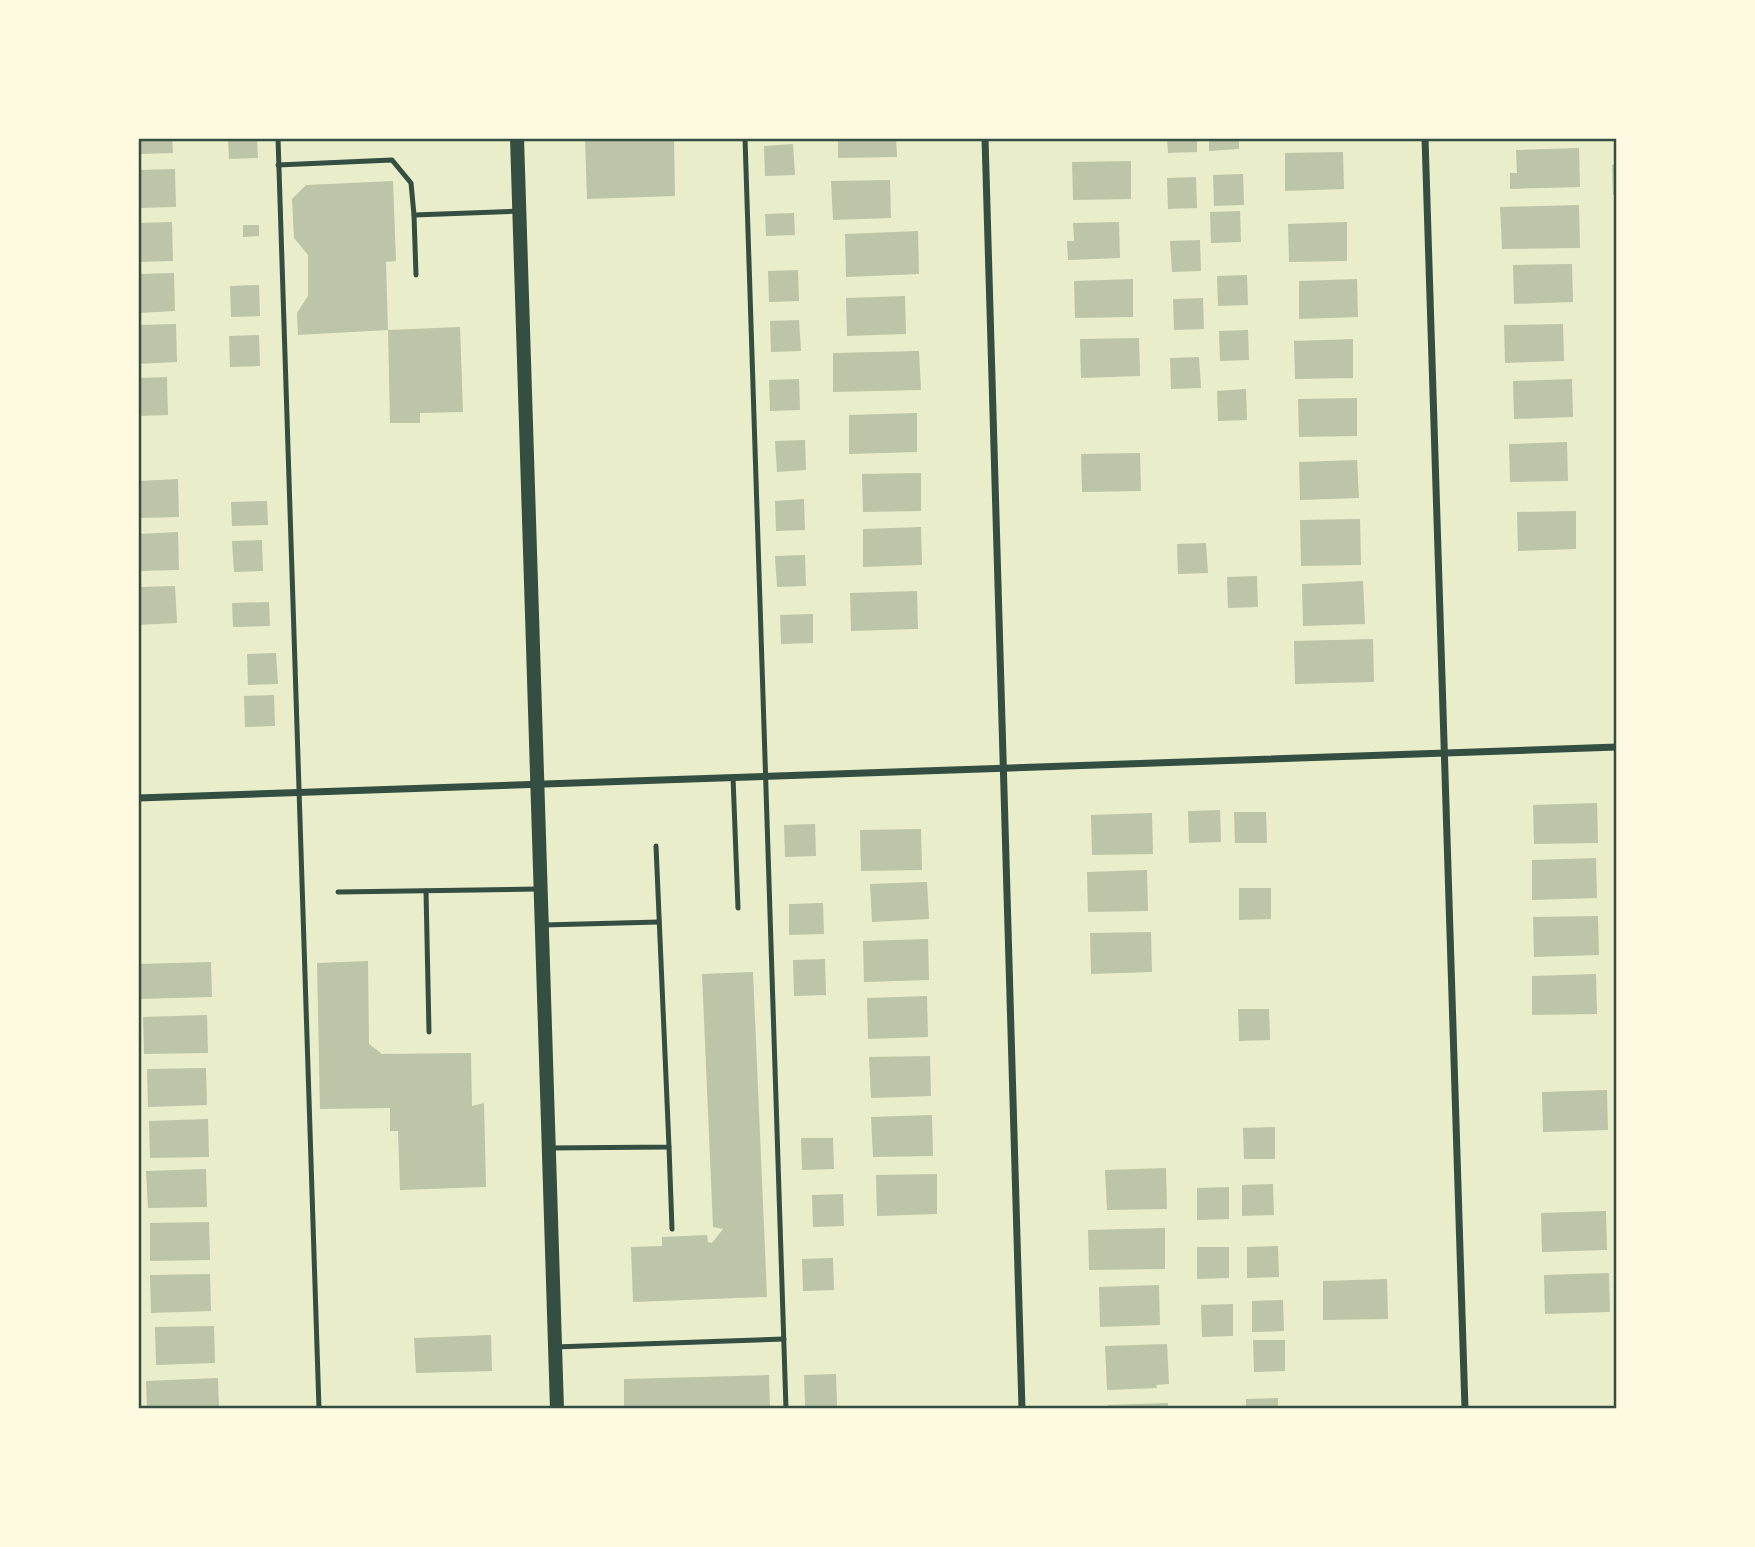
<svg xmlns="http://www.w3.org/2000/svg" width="1755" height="1547" font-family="'Source Serif 4',serif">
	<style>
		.building { fill: #bcc5a7 }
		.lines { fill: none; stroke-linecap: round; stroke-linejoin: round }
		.service { stroke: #344e41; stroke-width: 5 }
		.minor { stroke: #344e41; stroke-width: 7 }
		.secondary { stroke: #344e41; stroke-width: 14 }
		.neatline { fill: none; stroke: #344e41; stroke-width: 2.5 }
	</style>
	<rect width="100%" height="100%" fill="#e9edc9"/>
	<g class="building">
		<polygon points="138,138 172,138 173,153 138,154"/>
		<polygon points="228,138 257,138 258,158 229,159"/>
		<polygon points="585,138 674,138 675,196 587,199"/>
		<polygon points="838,138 896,138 897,157 838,158"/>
		<polygon points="1167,138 1197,138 1197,152 1168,153"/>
		<polygon points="1209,138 1239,138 1239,149 1209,151"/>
		<polygon points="793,144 795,175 765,176 764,146"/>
		<polygon points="1579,148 1580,187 1510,189 1510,173 1517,173 1516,150"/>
		<polygon points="1343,152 1344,189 1285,191 1285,153"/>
		<polygon points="1131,161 1131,199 1073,200 1072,162"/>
		<polygon points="1617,164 1617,195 1613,195 1612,165"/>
		<polygon points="175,169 176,207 138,208 138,170"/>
		<polygon points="1243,174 1244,205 1214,206 1213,175"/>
		<polygon points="1196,177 1197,208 1168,209 1167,178"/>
		<polygon points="890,180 891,218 833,220 831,181"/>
		<polygon points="393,181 396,261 386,262 388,330 298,335 297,313 308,296 308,255 294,238 292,199 306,185"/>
		<polygon points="1579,205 1580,248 1502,249 1500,207"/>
		<polygon points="1240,211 1241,242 1211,243 1210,212"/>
		<polygon points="794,213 795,235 766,236 765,214"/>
		<polygon points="172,222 173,261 138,262 138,223"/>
		<polygon points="1119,222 1120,258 1068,260 1067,241 1074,241 1073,223"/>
		<polygon points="1347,222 1347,261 1289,262 1288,224"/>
		<polygon points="243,225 259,225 259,236 243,237"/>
		<polygon points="918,231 919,274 846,277 845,234"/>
		<polygon points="1200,240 1201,271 1172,272 1170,241"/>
		<polygon points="1572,264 1573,302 1514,304 1513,265"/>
		<polygon points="798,270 799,301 769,302 768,271"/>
		<polygon points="174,273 175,311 138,313 138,274"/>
		<polygon points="1247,275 1248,305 1218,306 1217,276"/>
		<polygon points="1133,279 1133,317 1075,318 1074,281"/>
		<polygon points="1357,279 1358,317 1299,319 1299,281"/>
		<polygon points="259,285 260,316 231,317 230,286"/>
		<polygon points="905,296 906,334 847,336 846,298"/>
		<polygon points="1203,298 1204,329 1174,330 1173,299"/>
		<polygon points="799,320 801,351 771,352 770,321"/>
		<polygon points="176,324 177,362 138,364 138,325"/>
		<polygon points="1563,324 1564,361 1505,363 1504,325"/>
		<polygon points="460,327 463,412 420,413 420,423 390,423 388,330"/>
		<polygon points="1248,330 1249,360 1220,361 1219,331"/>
		<polygon points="259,335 260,366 230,367 229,336"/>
		<polygon points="1139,338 1140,376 1081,378 1080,339"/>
		<polygon points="1353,339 1353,378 1295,379 1294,341"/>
		<polygon points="919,351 921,390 833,392 833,353"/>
		<polygon points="1199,357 1201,388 1171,389 1170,358"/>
		<polygon points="167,377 168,415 138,416 138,378"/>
		<polygon points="799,379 800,410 770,411 769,380"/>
		<polygon points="1572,379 1573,417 1514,419 1513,381"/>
		<polygon points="1246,389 1247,420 1218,421 1217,391"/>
		<polygon points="1357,398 1357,436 1299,437 1298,399"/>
		<polygon points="917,413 917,452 849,454 849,415"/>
		<polygon points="805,440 806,470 777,472 775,441"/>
		<polygon points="1567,442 1568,481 1510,482 1509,444"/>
		<polygon points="1140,453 1141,491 1082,492 1081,454"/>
		<polygon points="1357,460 1359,498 1300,500 1299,462"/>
		<polygon points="921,473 921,511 863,512 862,474"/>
		<polygon points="178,479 179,517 138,518 138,481"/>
		<polygon points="804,499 805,530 776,531 775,501"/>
		<polygon points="267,501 268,525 232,526 231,502"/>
		<polygon points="1576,511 1576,549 1518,551 1517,512"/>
		<polygon points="1360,519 1361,565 1301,566 1300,520"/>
		<polygon points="921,527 922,565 863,567 863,529"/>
		<polygon points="178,532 179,570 138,571 138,534"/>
		<polygon points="262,540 263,571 234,572 232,541"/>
		<polygon points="1206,543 1208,573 1178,574 1177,544"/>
		<polygon points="805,555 806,586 777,587 775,556"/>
		<polygon points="1257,576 1258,607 1228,608 1227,577"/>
		<polygon points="1363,581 1365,624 1303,626 1302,584"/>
		<polygon points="175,586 177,623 138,625 138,587"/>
		<polygon points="917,591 918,629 851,631 850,593"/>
		<polygon points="269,602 270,626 233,627 232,603"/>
		<polygon points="813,614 813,643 781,644 780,615"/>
		<polygon points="1373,639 1374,682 1295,684 1294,641"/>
		<polygon points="276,653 278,684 248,685 247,654"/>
		<polygon points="274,695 275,726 245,727 244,696"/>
		<polygon points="1597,803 1598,843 1534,844 1533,805"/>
		<polygon points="1220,810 1221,842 1189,843 1188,811"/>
		<polygon points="1234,812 1266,812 1267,843 1235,843"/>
		<polygon points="1152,813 1153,854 1092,855 1091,815"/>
		<polygon points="815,824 816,856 785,857 784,825"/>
		<polygon points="921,829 922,870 861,871 860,830"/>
		<polygon points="1596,858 1597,898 1532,900 1532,860"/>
		<polygon points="1147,870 1148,911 1088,912 1087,872"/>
		<polygon points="927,882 929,919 872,922 870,884"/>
		<polygon points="1239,888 1271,888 1271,919 1239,920"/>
		<polygon points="823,903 824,934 789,935 789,904"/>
		<polygon points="1598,916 1599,955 1534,957 1533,917"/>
		<polygon points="1151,932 1152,972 1091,974 1090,933"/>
		<polygon points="928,939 929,980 864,982 863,941"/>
		<polygon points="825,959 826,995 794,996 793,960"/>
		<polygon points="368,961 369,1044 382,1054 471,1053 472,1106 484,1103 486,1187 400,1190 398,1131 390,1131 390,1108 320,1109 317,963"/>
		<polygon points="211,962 212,997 138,999 138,964"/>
		<polygon points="753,972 767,1297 633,1302 631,1247 662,1246 662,1237 707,1235 708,1242 712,1243 723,1229 713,1227 702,974"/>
		<polygon points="1596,974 1597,1014 1532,1015 1532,976"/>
		<polygon points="927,996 928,1037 868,1039 867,998"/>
		<polygon points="1238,1009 1269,1009 1270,1040 1239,1041"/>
		<polygon points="207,1015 208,1053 144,1054 143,1017"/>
		<polygon points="930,1056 931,1096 871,1098 869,1057"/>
		<polygon points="206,1068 207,1105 148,1107 147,1069"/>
		<polygon points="1607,1090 1608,1130 1543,1132 1542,1092"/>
		<polygon points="932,1115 933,1156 873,1157 871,1117"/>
		<polygon points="208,1119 209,1157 150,1158 149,1121"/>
		<polygon points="1275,1127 1275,1159 1244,1159 1243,1128"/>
		<polygon points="801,1138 833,1138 834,1169 802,1170"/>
		<polygon points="1166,1168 1167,1209 1107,1210 1105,1170"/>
		<polygon points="206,1169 207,1207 148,1208 146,1171"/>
		<polygon points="937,1174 937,1214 877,1216 876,1175"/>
		<polygon points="1273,1184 1274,1215 1242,1216 1242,1185"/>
		<polygon points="1229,1187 1229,1219 1197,1220 1197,1188"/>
		<polygon points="843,1194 844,1226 813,1227 812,1195"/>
		<polygon points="1606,1211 1607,1250 1542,1252 1541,1213"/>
		<polygon points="209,1222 210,1260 150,1261 150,1223"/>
		<polygon points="1165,1228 1165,1269 1089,1270 1088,1230"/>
		<polygon points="1278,1246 1279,1277 1247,1278 1247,1247"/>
		<polygon points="1197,1247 1229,1247 1229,1278 1197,1279"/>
		<polygon points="833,1258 834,1290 803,1291 802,1259"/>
		<polygon points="1609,1273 1610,1312 1545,1314 1544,1275"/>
		<polygon points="210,1274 211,1311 151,1313 150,1275"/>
		<polygon points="1387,1279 1388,1319 1323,1320 1323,1281"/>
		<polygon points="1159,1285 1160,1325 1100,1327 1099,1287"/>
		<polygon points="1283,1300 1284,1331 1252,1332 1252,1301"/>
		<polygon points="1233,1304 1233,1336 1202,1337 1201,1305"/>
		<polygon points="214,1326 215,1363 156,1365 155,1327"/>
		<polygon points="491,1335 492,1371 416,1373 414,1338"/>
		<polygon points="1253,1340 1285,1340 1285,1371 1254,1372"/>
		<polygon points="1167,1344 1169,1384 1156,1385 1157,1388 1107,1390 1105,1346"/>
		<polygon points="836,1374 837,1406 805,1407 804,1375"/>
		<polygon points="769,1375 770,1409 624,1409 624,1379"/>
		<polygon points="218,1378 219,1409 147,1409 146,1381"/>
		<polygon points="1278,1398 1278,1409 1246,1409 1246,1399"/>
		<polygon points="1168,1403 1168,1409 1108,1409 1108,1405"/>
	</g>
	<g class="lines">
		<g class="service">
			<polyline points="278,138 319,1409"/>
			<polyline points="745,138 786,1409"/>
			<polyline points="278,165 392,160 411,183 414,215 416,275"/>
			<polyline points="414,215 520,211"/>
			<polyline points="733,777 738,908"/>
			<polyline points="426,891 429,1032"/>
			<polyline points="338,892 538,889"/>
			<polyline points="543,925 659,922"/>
			<polyline points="669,1147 672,1229"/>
			<polyline points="549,1148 669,1147 656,846"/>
			<polyline points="555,1347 784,1339"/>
		</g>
		<g class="minor">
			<polyline points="985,138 1022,1409"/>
			<polyline points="1425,138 1465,1409"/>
			<polyline points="138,798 1617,747"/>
		</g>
		<polyline class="secondary" points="517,138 557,1409"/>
	</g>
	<rect width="1755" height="1547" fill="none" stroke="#fefae0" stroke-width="280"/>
	<rect x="140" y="140" width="1475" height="1267" class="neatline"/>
</svg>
